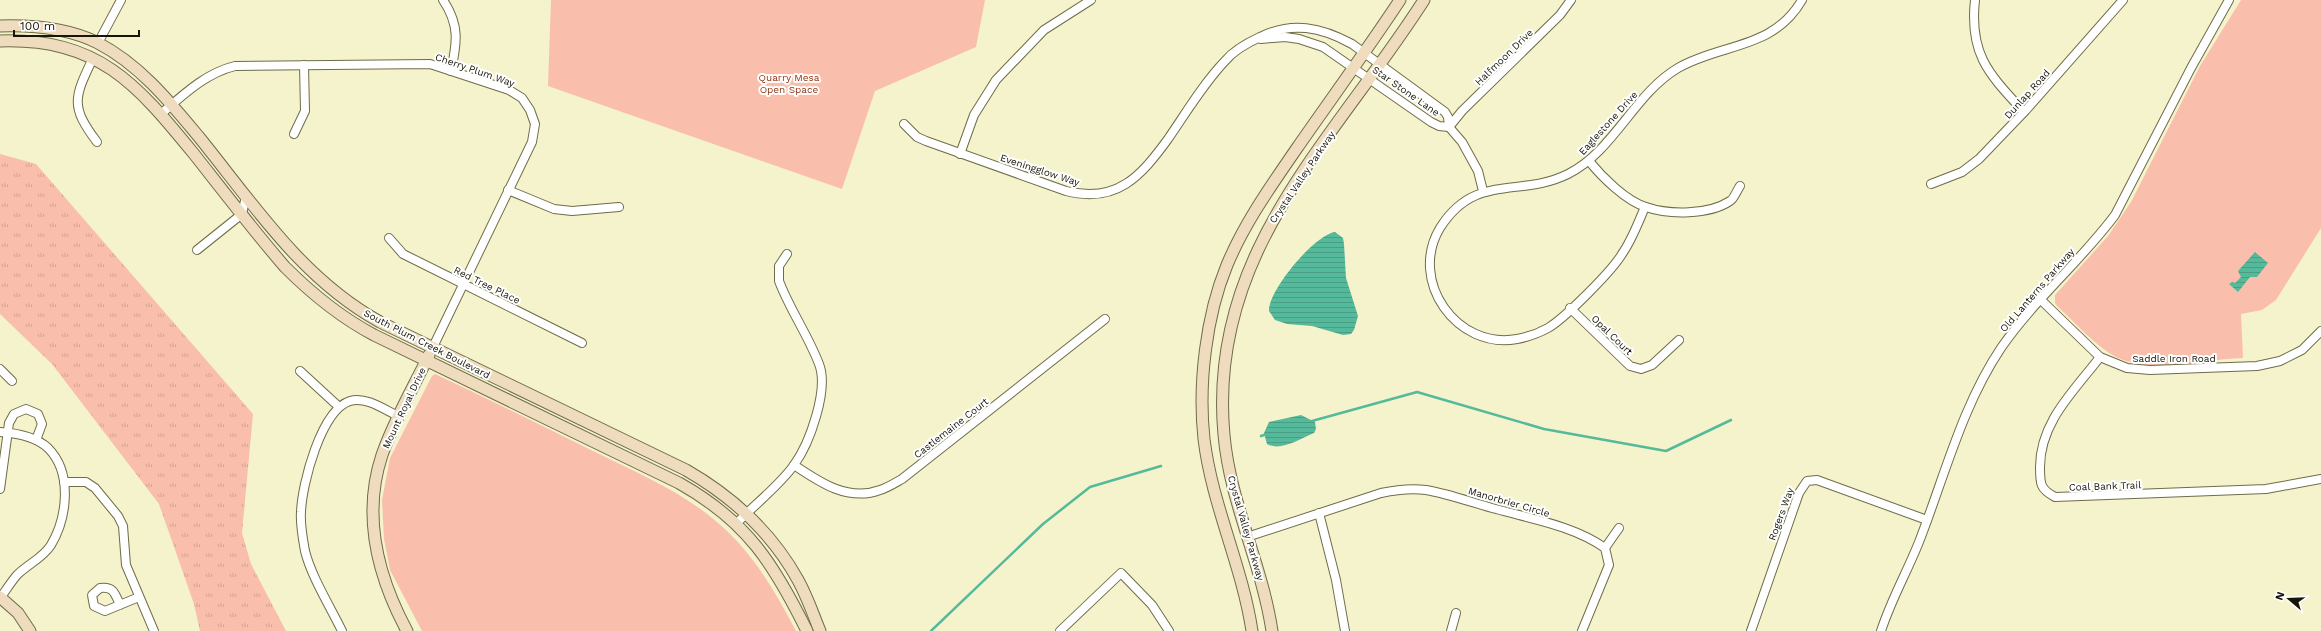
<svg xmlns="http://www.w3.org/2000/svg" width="2321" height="631" font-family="'Work Sans',sans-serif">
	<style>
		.grass { fill: url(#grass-tufts) }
		.park { fill: #f9bfac }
		.water { fill: url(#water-rules) }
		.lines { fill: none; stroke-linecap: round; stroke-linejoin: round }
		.stream { stroke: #55b99b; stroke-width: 2.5 }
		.street-casing { stroke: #6e6c4a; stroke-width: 10 }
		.secondary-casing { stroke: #6e6c4a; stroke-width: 13 }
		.street { stroke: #fff; stroke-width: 8 }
		.secondary { stroke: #efdcbe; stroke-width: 11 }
		.labels { text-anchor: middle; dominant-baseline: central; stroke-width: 4; stroke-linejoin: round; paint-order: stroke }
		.street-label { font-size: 10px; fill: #161507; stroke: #fff }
		.park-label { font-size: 10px; fill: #913310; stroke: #fff }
	</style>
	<defs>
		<pattern id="grass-tufts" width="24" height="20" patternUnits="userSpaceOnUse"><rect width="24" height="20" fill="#f9bfac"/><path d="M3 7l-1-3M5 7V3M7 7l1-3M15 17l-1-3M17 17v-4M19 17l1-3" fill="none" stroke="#d5a392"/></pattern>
		<pattern id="water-rules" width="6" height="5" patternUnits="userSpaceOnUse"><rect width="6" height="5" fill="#55b99b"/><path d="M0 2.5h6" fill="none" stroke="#499e84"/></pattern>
	</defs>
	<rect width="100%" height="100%" fill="#f5f3cc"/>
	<polygon class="grass" points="0,154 36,164 253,414 242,533 251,564 286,631 200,631 194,604 159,504 52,364 0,314"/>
	<g class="park">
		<polygon points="551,0 985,0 976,47 875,91 842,189 548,86"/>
		<path d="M2241,0H2321V228L2276,300L2262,310L2241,314L2243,358C2206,359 2150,374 2116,357C2095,346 2076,323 2058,307L2055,303V295L2108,236L2131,202L2200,66Z"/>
		<path d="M435,374C488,399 541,425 593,451C640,474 690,495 728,532C758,561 777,595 796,631H422L390,570L384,539L382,500L390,458L432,376Z"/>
	</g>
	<g class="water">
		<path d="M1335,232L1343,238L1344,244L1346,278L1358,316L1354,330L1351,334L1343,335L1312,326L1287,324L1275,320L1269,311C1268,291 1314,235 1335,232Z"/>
		<polygon points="2255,252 2268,263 2257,277 2250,277 2238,292 2229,284 2232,282 2235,283 2241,277 2238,271"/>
		<path d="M1301,415L1315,422L1316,429L1314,433C1301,438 1281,452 1267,444L1264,433L1269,422Z"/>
	</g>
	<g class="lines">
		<g class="stream">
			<polyline points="1312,421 1417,392 1544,429 1666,451 1731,420"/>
			<polyline points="1261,436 1267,434"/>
			<polyline points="931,631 1043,524 1090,487 1161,466"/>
		</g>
		<g class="street-casing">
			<g id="street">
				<path d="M443,0C460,25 457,43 451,71"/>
				<path d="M1975,0C1969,55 1989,74 2024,112"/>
				<polyline points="1261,39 1285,37 1299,39 1323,47 1431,122 1439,126 1449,127"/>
				<polyline points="98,43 121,0"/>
				<path d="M93,58C74,98 70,106 97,142"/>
				<path d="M161,114C184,94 206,73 235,66L430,64L509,90L522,98L530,110L535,124L532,142L433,347"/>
				<path d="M904,124L917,137L926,141L1066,191C1117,204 1141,176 1168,139C1186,113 1203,84 1225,61C1234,50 1247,43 1260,37C1292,21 1321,27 1352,44L1445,112L1448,117L1449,127L1462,142L1478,171L1483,191"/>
				<polyline points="1449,127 1462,111 1560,15 1571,0"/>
				<polyline points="294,134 305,111 304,65"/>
				<polyline points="960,154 974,115 996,80 1044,30 1091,0"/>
				<path d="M1589,161C1602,177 1626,201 1646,207C1669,215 1709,215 1730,201C1734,199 1737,190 1740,186"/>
				<polyline points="1931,184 1962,172 1979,159 2026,110 2123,0"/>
				<polyline points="508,190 554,209 572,211 619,207"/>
				<path d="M1645,207C1638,223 1632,240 1622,254C1612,271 1565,318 1548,328C1539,333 1528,337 1517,339C1457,350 1408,281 1440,228C1475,172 1520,198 1568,174C1614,151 1634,94 1678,68C1721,43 1773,50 1802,0"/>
				<polyline points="389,238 403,254 582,343"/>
				<polyline points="197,250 242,214 246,196"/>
				<polyline points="2041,300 2100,357 2127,368 2150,370 2257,366 2280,361 2302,350 2321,331"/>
				<polyline points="1570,308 1630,366 1641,369 1652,365 1679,340"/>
				<path d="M2100,357C2074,391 2040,422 2040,467C2040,484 2040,489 2055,497L2266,489L2321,479"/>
				<polyline points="0,369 12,381"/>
				<polyline points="300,371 338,406"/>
				<path d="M0,432C16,433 36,437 48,448C73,473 67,518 51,545C43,558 28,564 17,575C11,582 6,590 1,597"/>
				<path d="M794,465C819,482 848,502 880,490C887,488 895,483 902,479L1105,319"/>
				<polyline points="64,482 86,482 95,488 118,516 123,526 126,565 154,631"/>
				<polyline points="0,489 9,423 14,414 26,409 38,414 42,424 36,440"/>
				<polyline points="1319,513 1336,580 1345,631"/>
				<path d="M737,523C754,505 780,485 794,465C810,443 829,389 819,364C808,335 790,310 779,281V266L787,254"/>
				<path d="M1247,537L1381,493C1395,490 1411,488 1426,490C1450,494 1473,503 1496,509C1532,519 1574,526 1605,548L1609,565L1582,631"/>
				<polyline points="1605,548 1619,528"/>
				<path d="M120,605C115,594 114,586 100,588L92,595L94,606L105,611L139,597"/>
				<path d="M342,631C331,608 311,576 305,551C303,540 300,524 301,512C302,484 321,410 350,401C366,396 385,410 398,416"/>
				<polyline points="1060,631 1121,573 1152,605 1169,631"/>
				<polyline points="1451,631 1456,613"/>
				<polyline points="1751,631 1799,493 1807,481 1817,480 1927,520"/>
				<path d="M1881,631C1891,600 1907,572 1919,542C1944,478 1962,406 2001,348C2034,300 2080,262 2115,215L2191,68L2229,0"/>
			</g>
		</g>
		<g class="secondary-casing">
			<g id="secondary">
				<path d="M0,26C33,25 68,28 98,43C140,65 169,101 199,137C254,205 302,279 380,322L686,470C733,497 772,533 798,580C807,596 813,614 820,631"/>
				<path d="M0,41C98,38 136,83 194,154C224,192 253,230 285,267C312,294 340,317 374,335L679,483C747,521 774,564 807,631"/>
				<polyline points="0,597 18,613 30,631"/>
				<path d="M407,631C378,577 362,515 382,455C394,420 413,388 429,355"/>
				<path d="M1252,631C1242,565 1212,505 1204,439C1198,384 1206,316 1227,265C1245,222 1271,186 1297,148C1331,99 1367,50 1400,0"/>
				<path d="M1272,631C1262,564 1230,503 1224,435C1207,252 1334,141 1424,0"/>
			</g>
		</g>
		<use href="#street" class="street"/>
		<use href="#secondary" class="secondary"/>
	</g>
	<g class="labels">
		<g class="street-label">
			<text transform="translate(1504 57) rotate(-44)">Halfmoon Drive</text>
			<text transform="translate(475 70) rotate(19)">Cherry Plum Way</text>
			<text transform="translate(1406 91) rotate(35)">Star Stone Lane</text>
			<text transform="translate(2027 94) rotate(-48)">Dunlap Road</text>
			<text transform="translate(1608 123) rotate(-48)">Eaglestone Drive</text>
			<text transform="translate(1040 170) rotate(18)">Eveningglow Way</text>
			<text transform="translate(1302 177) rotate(-56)">Crystal Valley Parkway</text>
			<text transform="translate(487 285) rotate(26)">Red Tree Place</text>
			<text transform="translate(2037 290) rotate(-49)">Old Lanterns Parkway</text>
			<text transform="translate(1612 335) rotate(44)">Opal Court</text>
			<text transform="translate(427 344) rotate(27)">South Plum Creek Boulevard</text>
			<text x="2174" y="358">Saddle Iron Road</text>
			<text transform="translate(404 408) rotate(-65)">Mount Royal Drive</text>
			<text transform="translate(951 428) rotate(-38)">Castlemaine Court</text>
			<text transform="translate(2105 486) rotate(-2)">Coal Bank Trail</text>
			<text transform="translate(1509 502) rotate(16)">Manorbrier Circle</text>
			<text transform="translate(1781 514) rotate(-70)">Rogers Way</text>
			<text transform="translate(1246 528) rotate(74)">Crystal Valley Parkway</text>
		</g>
		<g class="park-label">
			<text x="789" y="77">Quarry Mesa<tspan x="789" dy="12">Open Space</tspan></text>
		</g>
	</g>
	<g transform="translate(2289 599) rotate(289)" stroke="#ffffff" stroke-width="3" paint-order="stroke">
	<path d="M0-3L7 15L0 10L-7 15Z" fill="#161507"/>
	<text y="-6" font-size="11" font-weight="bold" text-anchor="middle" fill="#161507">N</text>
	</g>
	<path d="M14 30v6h125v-6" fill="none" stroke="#161507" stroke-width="2"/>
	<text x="20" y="30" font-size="12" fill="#161507" stroke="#ffffff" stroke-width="3" paint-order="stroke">100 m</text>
</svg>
